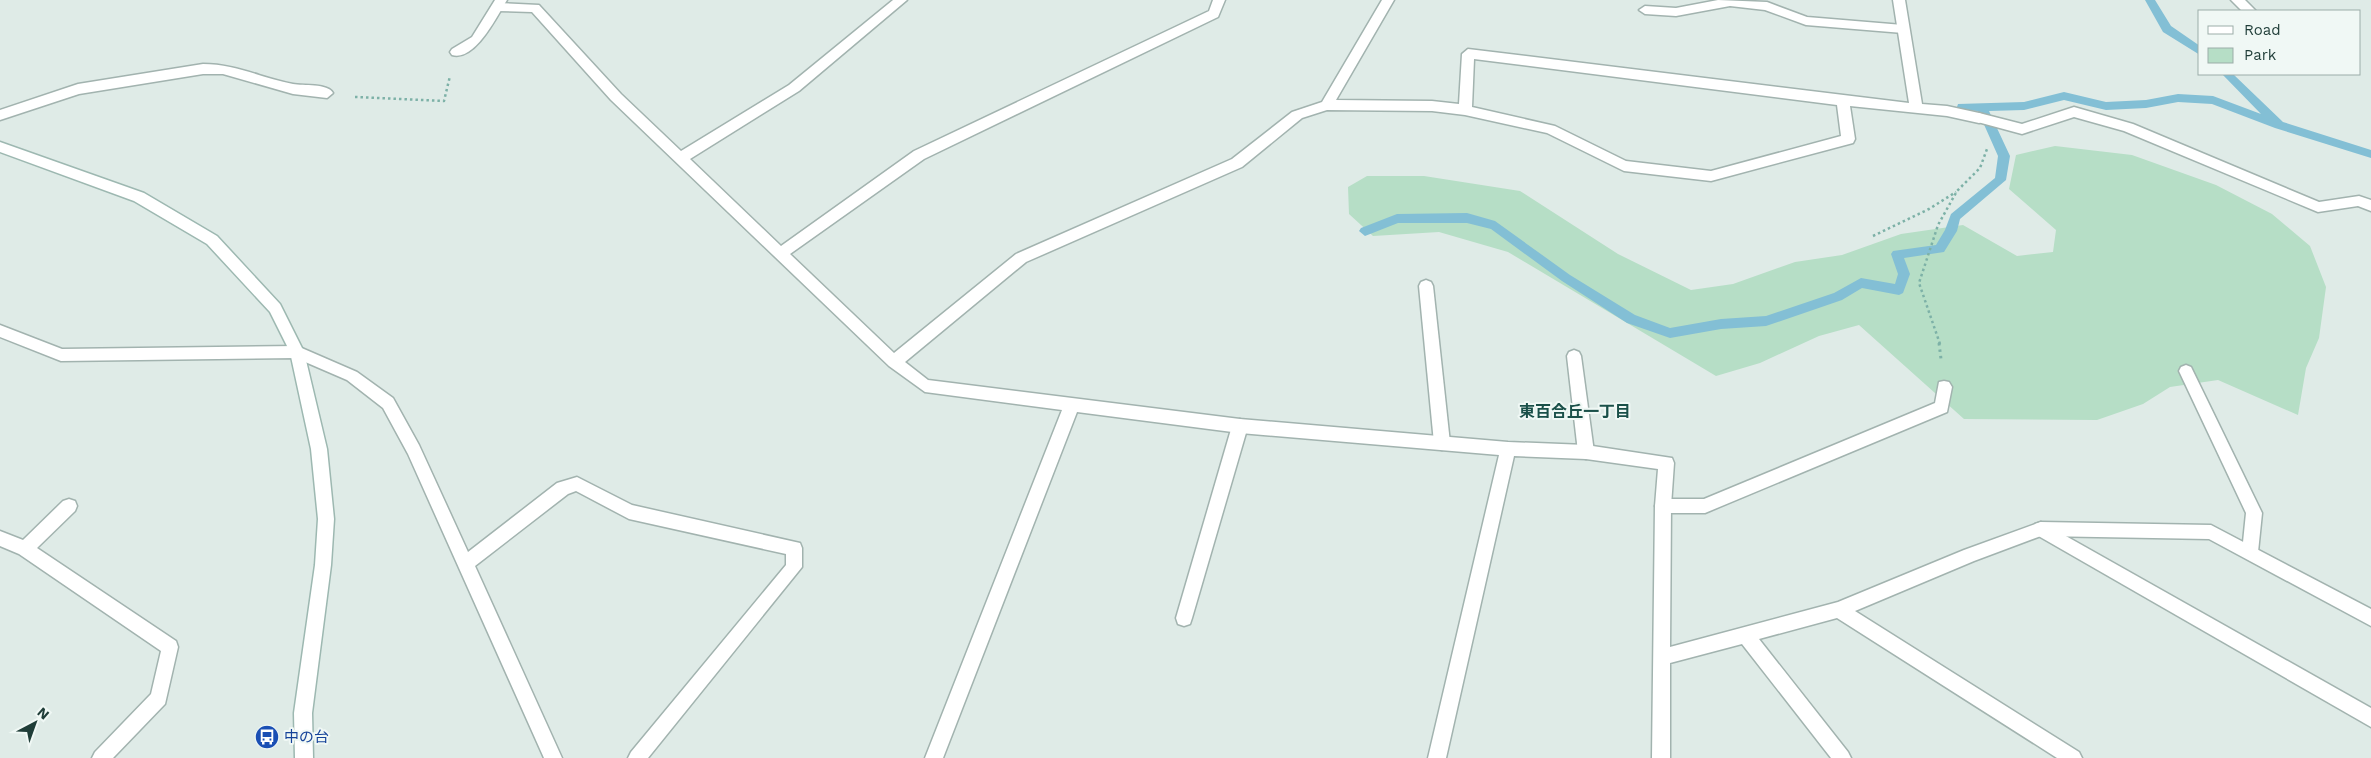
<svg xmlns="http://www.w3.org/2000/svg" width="2371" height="758" font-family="'Work Sans','Noto Sans JP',sans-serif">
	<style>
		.green { fill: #b6dec6 }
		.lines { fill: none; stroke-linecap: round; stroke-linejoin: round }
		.stream { fill: #83bfd5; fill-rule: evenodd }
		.lane-casing { stroke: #a2b3af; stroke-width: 3 }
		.street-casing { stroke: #a2b3af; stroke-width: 3 }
		.secondary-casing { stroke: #9db8b1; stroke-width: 3 }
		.path-far1 { stroke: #7db1a7; stroke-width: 2.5; stroke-dasharray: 2.5 3; stroke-linecap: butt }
		.path { stroke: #7db1a7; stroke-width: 3; stroke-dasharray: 2.5 4; stroke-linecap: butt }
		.lane { fill: #fff; fill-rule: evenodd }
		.street { fill: #fff; fill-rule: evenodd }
		.secondary { fill: #fff; fill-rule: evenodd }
		.labels { text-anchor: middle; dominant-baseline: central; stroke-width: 4; stroke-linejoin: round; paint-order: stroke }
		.transit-label { font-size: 15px; fill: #164399; stroke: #f0f8f5; text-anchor: start }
		.neighbourhood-label { font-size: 16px; font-weight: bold; fill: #1a5049; stroke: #f0f8f5 }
	</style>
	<rect width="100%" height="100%" fill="#dfebe7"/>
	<polygon class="green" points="2055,146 2132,155 2216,185 2272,214 2310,246 2326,287 2319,338 2306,368 2298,415 2218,380 2170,387 2143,404 2097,420 1964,419 1859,325 1819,336 1760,363 1716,376 1508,252 1439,232 1373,236 1349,214 1348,187 1367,176 1424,176 1520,191 1618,254 1691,290 1733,284 1795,262 1842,255 1901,234 1963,225 2017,256 2053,252 2056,230 2009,189 2016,155"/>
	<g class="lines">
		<g class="stream">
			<polygon points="2145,0 2155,0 2171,26 2200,46 2200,55 2163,32"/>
			<polygon points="2222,74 2233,74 2283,122 2371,150 2371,158 2275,128 2212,104 2178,102 2146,108 2106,110 2064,100 2024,110 1989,111 2010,156 2006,180 1960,219 1957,231 1944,252 1904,258 1910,274 1903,293 1899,295 1862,288 1842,300 1766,326 1721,329 1670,338 1627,323 1562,281 1491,229 1467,223 1398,223 1365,236 1359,231 1361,228 1397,214 1467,213 1495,221 1570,275 1635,315 1670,328 1721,319 1766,316 1834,293 1861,278 1895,284 1898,274 1891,254 1893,251 1936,245 1945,230 1951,214 1995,178 1998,156 1978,111 1958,110 1957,107 1958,104 2024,102 2064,92 2106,102 2146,100 2178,94 2213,96 2261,114"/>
		</g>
		<g class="lane-casing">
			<g id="lane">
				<path d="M495,0H507C497,16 475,62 452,55L450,52L452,49L472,37Z"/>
				<polygon points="1718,0 1767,2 1807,17 1903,25 1909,29 1903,33 1806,25 1765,10 1730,6 1676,16 1645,14 1639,10 1645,6 1676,8"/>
				<polygon points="2231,0 2245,0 2256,11 2242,11"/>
				<path d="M203,64C235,64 262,78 293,84C303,86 328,83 333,93L327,98L293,94L223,74H203L79,94L0,120V110L78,84Z"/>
				<polygon points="2074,107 2133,124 2319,202 2359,196 2371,200 2371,211 2358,206 2318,212 2124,131 2074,117 2022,134 1974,121 1972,118 1979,113 2022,124"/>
				<polygon points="1426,280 1431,282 1433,286 1450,443 1447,448 1442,450 1437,448 1434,443 1419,286 1421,282"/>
				<polygon points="1574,350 1579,352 1581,356 1594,452 1591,457 1586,459 1581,457 1578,452 1567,356 1569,352"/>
				<polygon points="2186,365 2191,367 2262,513 2258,552 2256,557 2250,559 2244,557 2242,552 2246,513 2179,371 2181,367"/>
				<polygon points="1944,381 1949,382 1952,387 1947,412 1705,513 1663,513 1657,511 1655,506 1657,501 1663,499 1704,499 1935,403 1939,382"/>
				<polygon points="1240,419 1245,421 1248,426 1192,618 1190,624 1184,626 1178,624 1176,618 1232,426 1235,421"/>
				<polygon points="2041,522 2371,708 2371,727 2035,534 2033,529 2035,524"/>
			</g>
		</g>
		<g class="street-casing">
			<g id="street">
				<path d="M893,0H907L799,91L690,159L781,246L914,151L1209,11L1213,0H1225L1218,17L924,159L790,254L894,353L1016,254L1232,159L1292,112L1322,102L1382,0H1394L1336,100L1432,101L1459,104L1462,54L1468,49L1909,103L1893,0H1905L1922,104L1947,106L1979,113L1984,115L1986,118L1984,121L1979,123L1947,116L1850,106L1855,139L1853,143L1711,181L1624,171L1547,133L1465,115L1432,111L1327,110L1302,118L1242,167L1026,262L905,362L928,380L1240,419L1508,442L1586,445L1672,458L1674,463L1671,506L1670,647L1838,602L1964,550L2041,522L2211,525L2371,609V626L2209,539L2041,536L1974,561L1855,611L2079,752L2082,758H2057L1837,618L1759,639L1848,752L1851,758H1831L1742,644L1670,663V758H1652L1655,506L1658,469L1586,459L1514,456L1446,758H1428L1499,455L1240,433L1077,412L943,758H925L1062,410L925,392L889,366L611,100L532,12L497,11L491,7L497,3L539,5L621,94L681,151L789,85ZM1474,59L1837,105L1841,136L1711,171L1626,161L1555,126L1472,107Z"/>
				<polygon points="0,325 62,349 297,346 357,372 393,398 419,445 468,552 557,483 577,477 632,505 800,543 802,548 802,567 648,758 628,758 631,752 786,565 786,554 629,519 576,491 568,494 475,566 562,758 544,758 408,454 383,408 347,380 296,358 61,361 0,337"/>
				<polygon points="69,499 75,501 77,506 75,511 37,548 176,641 178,647 165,704 113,758 92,758 95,752 151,694 161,651 19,554 0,546 0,531 23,540 63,501"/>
			</g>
		</g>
		<g class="secondary-casing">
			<polygon id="secondary" points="0,142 144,193 217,236 280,304 304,352 327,449 334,519 331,565 312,713 313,758 295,758 294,713 315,565 318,519 311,449 290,352 270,312 207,244 134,201 0,152"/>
		</g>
		<g class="path-far1">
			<polyline points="355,97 444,101 450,76"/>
			<polyline points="1873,236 1929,209 1956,192"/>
			<polyline points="1940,344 1919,283 1938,225 1957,191 1980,168 1987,149"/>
		</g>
		<polyline class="path" points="1939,343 1941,359"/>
		<use href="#lane" class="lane"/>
		<use href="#street" class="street"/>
		<use href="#secondary" class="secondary"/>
	</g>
	<defs>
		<g id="bus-disc" transform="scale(1.25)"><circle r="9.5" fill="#1a4fb4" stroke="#f0f8f5"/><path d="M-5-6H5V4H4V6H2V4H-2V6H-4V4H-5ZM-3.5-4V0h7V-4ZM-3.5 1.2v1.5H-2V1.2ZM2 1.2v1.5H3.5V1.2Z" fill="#fff"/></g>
	</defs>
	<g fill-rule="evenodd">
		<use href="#bus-disc" x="267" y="737"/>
	</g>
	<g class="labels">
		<g class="transit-label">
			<text x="284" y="737">中の台</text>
		</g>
		<g class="neighbourhood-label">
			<text x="1575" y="411">東百合丘一丁目</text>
		</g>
	</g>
	<rect x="2198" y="10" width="162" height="65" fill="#f0f8f5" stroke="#9cada9"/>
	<rect x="2208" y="26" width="25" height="8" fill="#ffffff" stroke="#9cada9"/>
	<text x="2244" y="35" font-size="15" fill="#1f3d38">Road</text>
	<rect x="2208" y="48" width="25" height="15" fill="#b6dec6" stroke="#9cada9"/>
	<text x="2244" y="60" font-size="15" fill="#1f3d38">Park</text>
	<g transform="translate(35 723) rotate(41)" stroke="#f0f8f5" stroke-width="4" paint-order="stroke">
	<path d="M0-4L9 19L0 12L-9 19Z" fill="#1f3d38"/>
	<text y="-8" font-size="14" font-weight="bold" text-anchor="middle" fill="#1f3d38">N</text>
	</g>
</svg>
